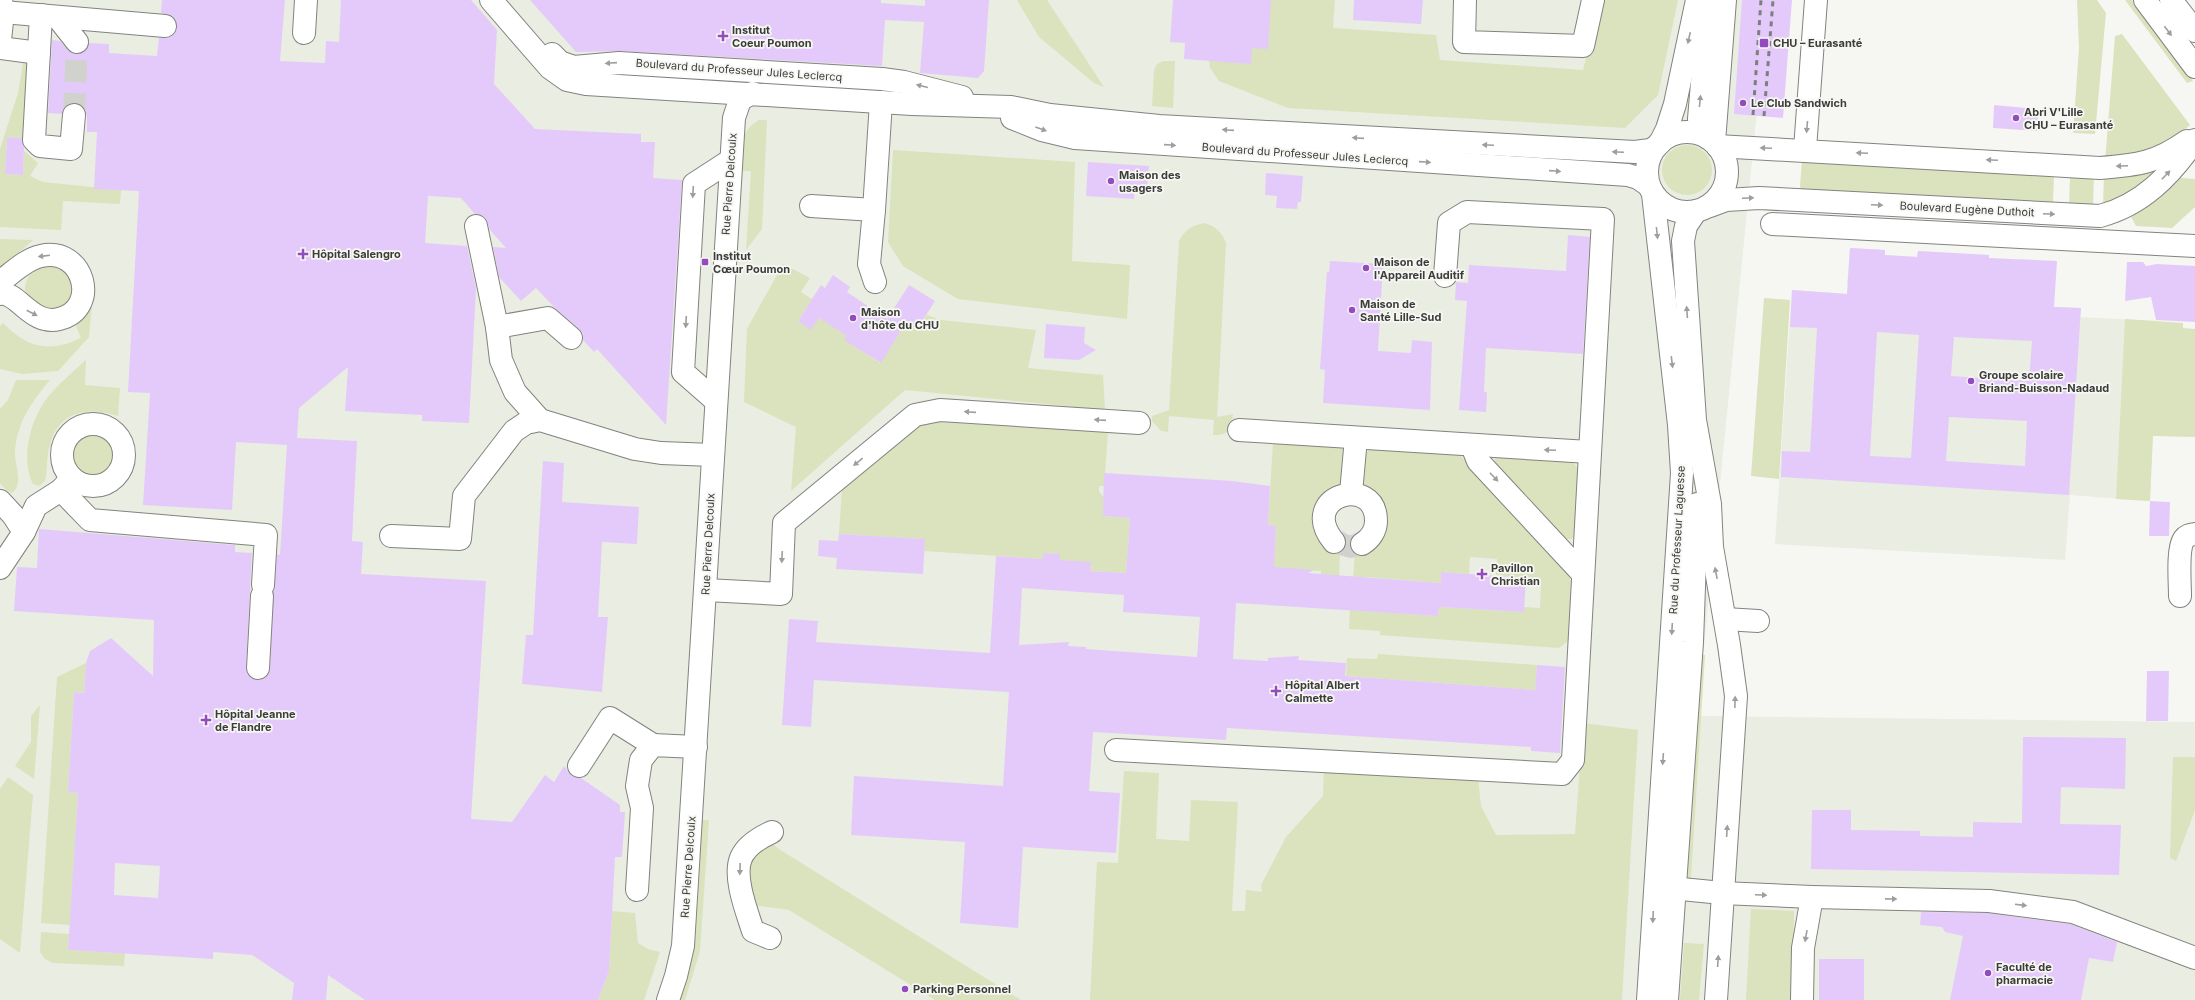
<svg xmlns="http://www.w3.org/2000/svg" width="2195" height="1000" font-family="Inter,sans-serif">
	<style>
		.built { fill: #eaede2 }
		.green { fill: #dae3bd }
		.building { fill: #e4cafa; fill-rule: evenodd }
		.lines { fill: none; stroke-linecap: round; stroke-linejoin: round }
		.minor-tunnel { stroke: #d1d2ce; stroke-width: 22; stroke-dasharray: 22 11; stroke-linecap: butt }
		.minor-casing { stroke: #82837f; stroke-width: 24 }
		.major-casing { stroke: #82837f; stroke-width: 24 }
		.minor { stroke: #fff; stroke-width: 22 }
		.major { stroke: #fff; stroke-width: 22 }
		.rail { stroke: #7e7f7d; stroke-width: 3; stroke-dasharray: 5 5; stroke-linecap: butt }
		.oneway { fill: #9e9e9d }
		.poi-dot { fill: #924cbf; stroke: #f6f7f3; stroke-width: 1.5 }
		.labels { text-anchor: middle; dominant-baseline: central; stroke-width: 3.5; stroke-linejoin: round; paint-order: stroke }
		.poi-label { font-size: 11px; font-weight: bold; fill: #3c3d3b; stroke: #f6f7f3; text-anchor: start }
		.street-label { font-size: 11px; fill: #3c3d3b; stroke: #f6f7f3 }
	</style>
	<rect width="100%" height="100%" fill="#f6f7f3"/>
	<g class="built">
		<polygon points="0,0 1768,0 1697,716 2195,722 2195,1000 0,1000"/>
		<polygon points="1850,248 1885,250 1885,255 1917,257 1918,251 1989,255 1989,261 2020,263 2020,259 2057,261 2045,306 2081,308 2080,317 2157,321 2150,501 2070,495 2065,560 1775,544 1792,290 1865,295 1865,285 1847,284"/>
	</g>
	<g class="green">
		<polygon points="1017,0 1047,0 1104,87 1094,83 1039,37"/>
		<polygon points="1271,0 1335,0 1333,28 1436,35 1440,60 1583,70 1602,0 1678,0 1658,95 1625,128 1288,108 1219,81 1210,68 1209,61 1252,48"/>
		<polygon points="2077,0 2097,0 2106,13 2095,134 2073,133 2079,48"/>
		<polygon points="2125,0 2132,0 2193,81 2187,83"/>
		<polygon points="2122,34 2190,125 2163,147 2105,162 2115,36"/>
		<polygon points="1163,61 1175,61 1173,108 1152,106 1154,70 1157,64"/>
		<polygon points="23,63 29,64 25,138 7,137 5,174 23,175 24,151 38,163 30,176 43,182 121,190 120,204 63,201 61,230 0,227 0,149 18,93"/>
		<path d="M759,120H767L762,229L746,250L751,171H740C741,150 739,131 759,120Z"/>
		<circle cx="1687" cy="170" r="25"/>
		<polygon points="893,150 1075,162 1072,261 1130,265 1127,319 958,299 903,266 888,242"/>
		<polygon points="1802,160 2054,176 2053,202 2048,207 1802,193 1800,186"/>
		<polygon points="2161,164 2156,176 2103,208 2104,173"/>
		<polygon points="2094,173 2093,209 2069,205 2070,176"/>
		<polygon points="2171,177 2195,179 2195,207 2172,228 2136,226 2130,215"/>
		<path d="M1204,223C1215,226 1222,232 1226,243L1217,417L1233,414C1232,429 1228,436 1213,435L1214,420L1169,416L1168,432L1161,431L1152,421V416L1169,410L1179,241C1185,230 1191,226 1204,223Z"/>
		<polygon points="0,239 33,240 0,269"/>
		<path d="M43,264L65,269L75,288L70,302L48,312C42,308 31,303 28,298C20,284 31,270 43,264Z"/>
		<polygon points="783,264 810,278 801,292 815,301 813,304 810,302 798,321 811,329 821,315 852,329 845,340 880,363 907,321 918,328 927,315 941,320 1036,330 1028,368 1103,375 1105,410 905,390 791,491 796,427 744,402 747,329"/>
		<polygon points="1764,298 1790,300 1779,479 1751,476"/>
		<path d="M92,304L89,337L58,371L22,374L0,369V326L3,323C27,348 49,353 81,338L76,326Z"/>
		<polygon points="2125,319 2183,323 2183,328 2195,329 2195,437 2153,436 2150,501 2116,499"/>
		<path d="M86,360L85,385L120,388L118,416C89,406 58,411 50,445C46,456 48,469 45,481L39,486L33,484C21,460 29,426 43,404C53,388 72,373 86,360Z"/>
		<path d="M16,380H50C32,401 16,424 15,453C15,467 24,484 12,493L7,491L0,483V409L8,400Z"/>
		<polygon points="925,421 1108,432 1104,486 1099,486 1099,492 1104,497 1103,516 1130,518 1126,573 1090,571 1091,563 1060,560 1060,554 1044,553 1043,559 924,551 925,539 839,534 842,488"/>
		<circle cx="94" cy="455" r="23"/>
		<polygon points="1273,442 1343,447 1350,452 1348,477 1331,495 1330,547 1340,553 1339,578 1321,577 1321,571 1306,570 1273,574 1276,526 1268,525"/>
		<polygon points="1370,449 1451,453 1461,456 1569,575 1571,582 1568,641 1559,648 1380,635 1380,631 1349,629 1350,610 1438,616 1439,607 1524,612 1524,607 1540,608 1541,582 1526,581 1525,578 1496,575 1497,559 1470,557 1469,574 1441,572 1441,583 1367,577 1353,579 1355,554 1376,541 1360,476 1362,456"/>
		<polygon points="1498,456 1571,460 1578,469 1575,535 1572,539 1563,539 1495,466 1495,458"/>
		<polygon points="1378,654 1537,665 1535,690 1346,676 1347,658 1377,659"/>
		<polygon points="1700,655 1705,655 1691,878 1686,878"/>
		<polygon points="86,663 84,693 74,692 68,792 78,793 70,925 41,923 57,677"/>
		<polygon points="40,705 34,779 15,766 31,742 31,716"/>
		<polygon points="1583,723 1638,730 1622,1000 1090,1000 1097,862 1118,863 1124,771 1159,773 1156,839 1189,841 1191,800 1238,802 1232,911 1245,911 1246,890 1262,892 1261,885 1286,837 1323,796 1324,769 1478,778 1481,806 1496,835 1575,834"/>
		<polygon points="2173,757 2195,757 2195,810 2176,861 2170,858"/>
		<polygon points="8,777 33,795 20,953 0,939 0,789"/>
		<polygon points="702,820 709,820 700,951 685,1000 677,1000 693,956"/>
		<polygon points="770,842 779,849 1021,1000 935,1000 789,910 754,905 748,871 754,852"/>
		<polygon points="1751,909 1794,911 1793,1000 1746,1000"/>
		<polygon points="612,911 635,913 638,943 648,949 660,952 644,1000 598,1000 609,971"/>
		<polygon points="41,932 69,934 68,950 114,953 115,936 126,937 124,966 53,963 45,959 40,952"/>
		<polygon points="1684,943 1704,944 1699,1000 1680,1000"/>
	</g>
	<g class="building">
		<path d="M162,0H285L280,61L325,63L326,41L339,42L341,0H471L497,30L494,84L535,129L641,134V142H655L653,178L682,180L666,425L597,349L594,352L583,340V334L579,329L554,307L536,288L521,301L499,277L493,247L506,248L490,230L485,217L475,214L461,198L428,196L425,243L467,246L476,288L469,423L422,421V415L345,411L348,367L299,408L297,438L357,441L352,541L363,542L361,574L486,581L471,819L512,822L545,775L554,782L564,766L572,776L581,778L620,805V812H625L622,857H615L609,971L598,1000H365L328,975L326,1000H292L294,983L252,955L213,952V959L68,950L78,793L68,792L74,692L84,693L86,663L90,651L111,638L153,676L154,620L14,611L17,567L37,568L39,529L235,545V552L252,553L246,668L251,678L258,680L268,675L270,669L273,592L277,554L280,555L287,445L236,442L232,510L143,505L150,393L128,392L139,191L94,189L97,132H87V116L81,105L75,103L69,104L64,108L62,114L48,113L52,40L60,41L73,54L84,52L89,43L109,44V53L157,56L159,38L171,37L175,33L177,27L172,16L161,13ZM115,863L160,866L158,898L114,895Z"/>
		<polygon points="530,0 881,0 881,3 925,6 925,0 989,0 984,71 978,78 920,73 924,22 885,20 882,66 620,51 576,52"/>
		<polygon points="1173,0 1271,0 1268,49 1252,48 1251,64 1184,59 1185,43 1170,42"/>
		<polygon points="1354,0 1423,0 1421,24 1353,20"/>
		<polygon points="1742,0 1792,0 1783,118 1734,114"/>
		<polygon points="1994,105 2038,109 2038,131 1993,128"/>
		<polygon points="7,137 22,138 24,148 23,175 5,174"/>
		<polygon points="1088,162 1149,166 1147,186 1134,186 1134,199 1086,196"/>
		<polygon points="1266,173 1303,176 1301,202 1298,202 1297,209 1276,208 1277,196 1265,195"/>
		<polygon points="1568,235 1590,237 1583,354 1486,348 1484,392 1487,392 1486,412 1459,410 1467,301 1455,300 1456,282 1468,283 1469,265 1566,271"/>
		<path d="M1850,248L1885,250V255L1917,257L1918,251L1989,255V258L2057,261L2054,307L2081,308L2069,495L1781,477L1782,451L1810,452L1817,328L1790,327L1792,290L1847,294ZM1877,332L1919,335L1911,458L1870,456ZM1954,337L2032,341L2029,381L1951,376ZM1949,417L2027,421L2025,466L1946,461Z"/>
		<polygon points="1330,261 1383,264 1378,351 1411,353 1412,340 1432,342 1430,410 1323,403 1325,370 1320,369 1327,272 1329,272"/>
		<polygon points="2127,262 2143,262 2146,266 2157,264 2195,266 2195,322 2156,320 2151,297 2125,301"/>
		<polygon points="833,275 850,287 847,292 887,319 909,285 935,301 918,328 907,321 881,363 844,340 847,336 819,318 811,330 798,321 821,285 825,288"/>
		<polygon points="1046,324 1085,327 1084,343 1096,350 1079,360 1044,358"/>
		<polygon points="543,461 564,463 562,502 639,507 637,544 602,542 598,617 608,617 602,692 522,684 526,635 533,635"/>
		<path d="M1104,473L1232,481L1270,486L1268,525L1276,526L1274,567L1314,570L1308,573L1441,583V572L1526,578L1524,612L1439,607L1438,616L1236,603L1233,659L1268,661V658L1299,656L1298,660L1346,663L1345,676L1535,690L1537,665L1565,667L1560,753L1531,751V747L1227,728L1226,740L1093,732L1089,791L1120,793L1116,853L1023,847L1018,928L960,923L965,842L851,835L854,776L1003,786L1009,692L814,680L811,727L782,725L789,619L818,621L816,642L990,653L996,556L1043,559V553L1060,554V560L1091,562L1090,571L1126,573L1130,518L1103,516ZM1022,588L1124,595L1123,612L1200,617L1197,657L1086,649V647L1068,646L1069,642L1019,645Z"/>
		<polygon points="2150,501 2170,502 2169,536 2149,536"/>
		<polygon points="1342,530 1349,536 1357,532 1351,538 1350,545 1355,554 1346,557 1340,553 1345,549 1346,542"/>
		<polygon points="839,534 925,539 923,574 836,569 837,558 818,556 819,540 838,541"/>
		<polygon points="2147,671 2169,671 2168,721 2146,721"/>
		<polygon points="2023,737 2126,738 2125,789 2061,787 2060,824 2121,825 2119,875 1811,869 1812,810 1851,810 1851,830 1920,831 1920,836 1973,837 1973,822 2022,823"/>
		<polygon points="1921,912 1988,913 2070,924 2117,942 2113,962 2089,958 2081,1000 1950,1000 1963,936 1945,932 1942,927 1920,925"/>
		<rect x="1819" y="959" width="45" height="41"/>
	</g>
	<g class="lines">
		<g class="minor-tunnel">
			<polyline points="74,115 77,42"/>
			<polyline points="1334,542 1351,547 1362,544"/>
		</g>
		<g class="minor-casing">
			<g id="minor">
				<polyline points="491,0 550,68 567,80 586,84 912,104 1011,107 1050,115 1159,126 1635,152 1650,150 1656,147"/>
				<polyline points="1465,0 1464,42 1583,46 1593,0"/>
				<polyline points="3,12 165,26"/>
				<polyline points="41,15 34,140 40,146 71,149 74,115"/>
				<polyline points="58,18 77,42"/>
				<polyline points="304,33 306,0"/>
				<polyline points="0,40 3,12 1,0"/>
				<polyline points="0,48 39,53"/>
				<polyline points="552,54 560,62 574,67 619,63 882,79 904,82 962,97"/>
				<polyline points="1012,118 1042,130 1075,138 1628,175 1638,178 1648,185"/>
				<circle cx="1687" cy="172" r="40"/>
				<polyline points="1708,138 1701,128 1699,119 1709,0"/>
				<polyline points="1714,142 1725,0"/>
				<polyline points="1660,143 1667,129 1675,104 1697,0"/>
				<path d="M1717,146L2100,168C2138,165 2156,163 2187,141"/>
				<polyline points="1805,149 1816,0"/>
				<polyline points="811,206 874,210 869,264 875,282"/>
				<path d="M1710,206L1726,200L1759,198L2100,216C2142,205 2171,175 2195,140"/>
				<polyline points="874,210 881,102"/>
				<polyline points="1696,211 1686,226 1683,241 1695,420 1710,504 1712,547 1729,645 1736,696 1716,1000"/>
				<polyline points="1772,224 2195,246"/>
				<polyline points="476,226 497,327 501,360 515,392 540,420"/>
				<path d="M0,282C12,273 26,259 41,256C84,246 101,309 59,319C31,326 18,291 0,294"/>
				<polyline points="497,327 548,318 571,338"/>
				<polyline points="716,401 683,372 694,184 731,160"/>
				<circle cx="93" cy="455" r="31"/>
				<polyline points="1239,430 1589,452"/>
				<polyline points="1472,446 1478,461 1583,574"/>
				<polyline points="61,490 90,520 266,535 263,585"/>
				<polyline points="1351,493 1356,438"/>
				<polyline points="0,501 13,515 24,532 0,568"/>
				<polyline points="24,532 36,506 61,490 71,479"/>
				<polyline points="391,536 460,539 464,496 514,431 526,423 540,420 635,449 661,453 713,455"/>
				<path d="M1334,542C1296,496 1376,473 1376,521C1376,531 1370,539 1362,544"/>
				<polyline points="706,590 781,594 784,523 915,415 940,410 1139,423"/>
				<path d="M2180,596C2180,583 2177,549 2184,539C2187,535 2190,535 2195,534"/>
				<polyline points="1725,619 1758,621"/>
				<polyline points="258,668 262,596"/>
				<polyline points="1116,750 1562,774 1573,760 1603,219 1467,212 1449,223 1445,276"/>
				<polyline points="579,766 610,718 653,745"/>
				<polyline points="1661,887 1722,893 1812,897 1989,901 2073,912 2195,958"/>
				<polyline points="637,890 642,808 637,786 641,760 653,745 696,747"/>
				<path d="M770,938L753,931C747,912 733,877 741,858C746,846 761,837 772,832"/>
				<polyline points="668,1000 676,976 683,946 734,118 740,100 752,93"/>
				<polyline points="1648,1000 1682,473 1679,425 1653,194"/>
				<polyline points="1667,1000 1692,642 1697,504"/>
				<polyline points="1802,1000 1803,948 1812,897"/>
			</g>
		</g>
		<g class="major-casing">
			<g id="major">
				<polyline points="2145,0 2195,67"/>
				<polyline points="2171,0 2195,31"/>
			</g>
		</g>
		<use href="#minor" class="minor"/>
		<use href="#major" class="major"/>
		<g class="rail">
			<polyline points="1753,115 1761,0"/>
			<polyline points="1764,116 1773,0"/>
		</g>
	</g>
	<defs><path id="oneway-solid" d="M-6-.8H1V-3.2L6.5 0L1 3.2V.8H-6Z"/></defs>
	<g class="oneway">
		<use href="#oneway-solid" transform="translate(2168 31) rotate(53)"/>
		<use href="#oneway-solid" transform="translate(1689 38) rotate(102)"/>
		<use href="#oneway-solid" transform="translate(611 63) rotate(176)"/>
		<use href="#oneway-solid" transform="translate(922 86) rotate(-166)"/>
		<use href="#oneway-solid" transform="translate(1700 101) rotate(-84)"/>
		<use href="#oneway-solid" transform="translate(1807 127) rotate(95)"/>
		<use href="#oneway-solid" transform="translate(1041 129) rotate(20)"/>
		<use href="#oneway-solid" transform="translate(1228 130) rotate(-176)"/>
		<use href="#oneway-solid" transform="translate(1358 138) rotate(-176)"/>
		<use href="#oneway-solid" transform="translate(1170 145) rotate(4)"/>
		<use href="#oneway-solid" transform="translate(1488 145) rotate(-177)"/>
		<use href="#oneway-solid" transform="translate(1766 148) rotate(-178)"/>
		<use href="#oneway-solid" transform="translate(1618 152) rotate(-177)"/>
		<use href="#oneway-solid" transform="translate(1862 153) rotate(-177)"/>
		<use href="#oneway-solid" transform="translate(1992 160) rotate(-177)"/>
		<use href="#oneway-solid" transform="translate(1425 162) rotate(4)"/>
		<use href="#oneway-solid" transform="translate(2122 166) rotate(177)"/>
		<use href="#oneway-solid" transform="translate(1555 171) rotate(4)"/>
		<use href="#oneway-solid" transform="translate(2166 175) rotate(-46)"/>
		<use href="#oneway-solid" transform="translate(693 192) rotate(93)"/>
		<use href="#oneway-solid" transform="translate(1748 198) rotate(-2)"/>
		<use href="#oneway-solid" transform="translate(1877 205) rotate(3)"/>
		<use href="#oneway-solid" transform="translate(2049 214) rotate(3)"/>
		<use href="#oneway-solid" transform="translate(1657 233) rotate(84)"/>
		<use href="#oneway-solid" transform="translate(44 256) rotate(173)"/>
		<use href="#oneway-solid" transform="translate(1687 312) rotate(-94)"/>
		<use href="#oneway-solid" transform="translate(32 313) rotate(27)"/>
		<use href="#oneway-solid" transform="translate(686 322) rotate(93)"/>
		<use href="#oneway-solid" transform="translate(1672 362) rotate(83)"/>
		<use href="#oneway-solid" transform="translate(970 412) rotate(-176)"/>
		<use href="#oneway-solid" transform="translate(1100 420) rotate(-176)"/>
		<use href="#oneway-solid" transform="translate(1550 450) rotate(-177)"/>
		<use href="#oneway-solid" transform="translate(858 462) rotate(141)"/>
		<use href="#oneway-solid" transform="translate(1494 477) rotate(46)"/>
		<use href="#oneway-solid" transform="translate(782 557) rotate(93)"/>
		<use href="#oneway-solid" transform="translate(1716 573) rotate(-101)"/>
		<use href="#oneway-solid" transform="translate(1672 629) rotate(93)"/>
		<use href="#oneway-solid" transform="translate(1735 702) rotate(-88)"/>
		<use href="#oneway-solid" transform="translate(1663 759) rotate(94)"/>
		<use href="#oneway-solid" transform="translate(1727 831) rotate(-86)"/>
		<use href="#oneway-solid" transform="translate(740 869) rotate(92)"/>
		<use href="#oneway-solid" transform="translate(1761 895) rotate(2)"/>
		<use href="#oneway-solid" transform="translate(1891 899) rotate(1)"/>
		<use href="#oneway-solid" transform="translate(2021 905) rotate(7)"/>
		<use href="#oneway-solid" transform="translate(1653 917) rotate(93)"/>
		<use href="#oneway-solid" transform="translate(1806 936) rotate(100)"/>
		<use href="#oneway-solid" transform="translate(1718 961) rotate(-86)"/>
	</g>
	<g class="poi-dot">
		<path d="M721 30h4v4h4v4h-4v4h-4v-4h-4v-4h4z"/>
		<rect x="1759" y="38" width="10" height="10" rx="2"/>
		<circle cx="1743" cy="103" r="4"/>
		<circle cx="2016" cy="118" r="4"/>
		<circle cx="1111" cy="181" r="4"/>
		<path d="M301 248h4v4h4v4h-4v4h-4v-4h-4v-4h4z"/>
		<rect x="701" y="258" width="8" height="8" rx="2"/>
		<circle cx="1366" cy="268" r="4"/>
		<circle cx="1352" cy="310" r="4"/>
		<circle cx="853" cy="318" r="4"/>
		<circle cx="1971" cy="381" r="4"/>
		<path d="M1480 568h4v4h4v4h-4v4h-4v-4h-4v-4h4z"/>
		<path d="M1274 685h4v4h4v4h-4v4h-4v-4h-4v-4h4z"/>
		<path d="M204 714h4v4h4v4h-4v4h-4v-4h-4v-4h4z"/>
		<circle cx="1988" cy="973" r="4"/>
		<circle cx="905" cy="989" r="4"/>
	</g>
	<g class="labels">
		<g class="poi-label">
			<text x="732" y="30">Institut<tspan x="732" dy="13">Coeur Poumon</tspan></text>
			<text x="1773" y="43">CHU – Eurasanté</text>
			<text x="1751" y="103">Le Club Sandwich</text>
			<text x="2024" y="112">Abri V'Lille<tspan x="2024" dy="13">CHU – Eurasanté</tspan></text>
			<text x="1119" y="175">Maison des<tspan x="1119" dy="13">usagers</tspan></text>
			<text x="312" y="254">Hôpital Salengro</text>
			<text x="713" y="256">Institut<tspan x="713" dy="13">Cœur Poumon</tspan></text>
			<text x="1374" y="262">Maison de<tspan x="1374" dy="13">l'Appareil Auditif</tspan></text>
			<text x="1360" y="304">Maison de<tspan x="1360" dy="13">Santé Lille-Sud</tspan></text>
			<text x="861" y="312">Maison<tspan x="861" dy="13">d'hôte du CHU</tspan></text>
			<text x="1979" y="375">Groupe scolaire<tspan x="1979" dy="13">Briand-Buisson-Nadaud</tspan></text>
			<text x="1491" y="568">Pavillon<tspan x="1491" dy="13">Christian</tspan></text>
			<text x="1285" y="685">Hôpital Albert<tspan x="1285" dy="13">Calmette</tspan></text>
			<text x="215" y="714">Hôpital Jeanne<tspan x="215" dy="13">de Flandre</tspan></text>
			<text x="1996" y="967">Faculté de<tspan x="1996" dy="13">pharmacie</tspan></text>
			<text x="913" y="989">Parking Personnel</text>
		</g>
		<g class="street-label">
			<text transform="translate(739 70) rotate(4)">Boulevard du Professeur Jules Leclercq</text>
			<text transform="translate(1305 154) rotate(4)">Boulevard du Professeur Jules Leclercq</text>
			<text transform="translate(729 184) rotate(-86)">Rue Pierre Delcoulx</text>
			<text transform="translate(1967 209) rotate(3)">Boulevard Eugène Duthoit</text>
			<text transform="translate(1677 540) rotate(-87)">Rue du Professeur Laguesse</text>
			<text transform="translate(708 544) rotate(-87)">Rue Pierre Delcoulx</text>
			<text transform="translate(688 867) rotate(-86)">Rue Pierre Delcoulx</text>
		</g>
	</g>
</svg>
